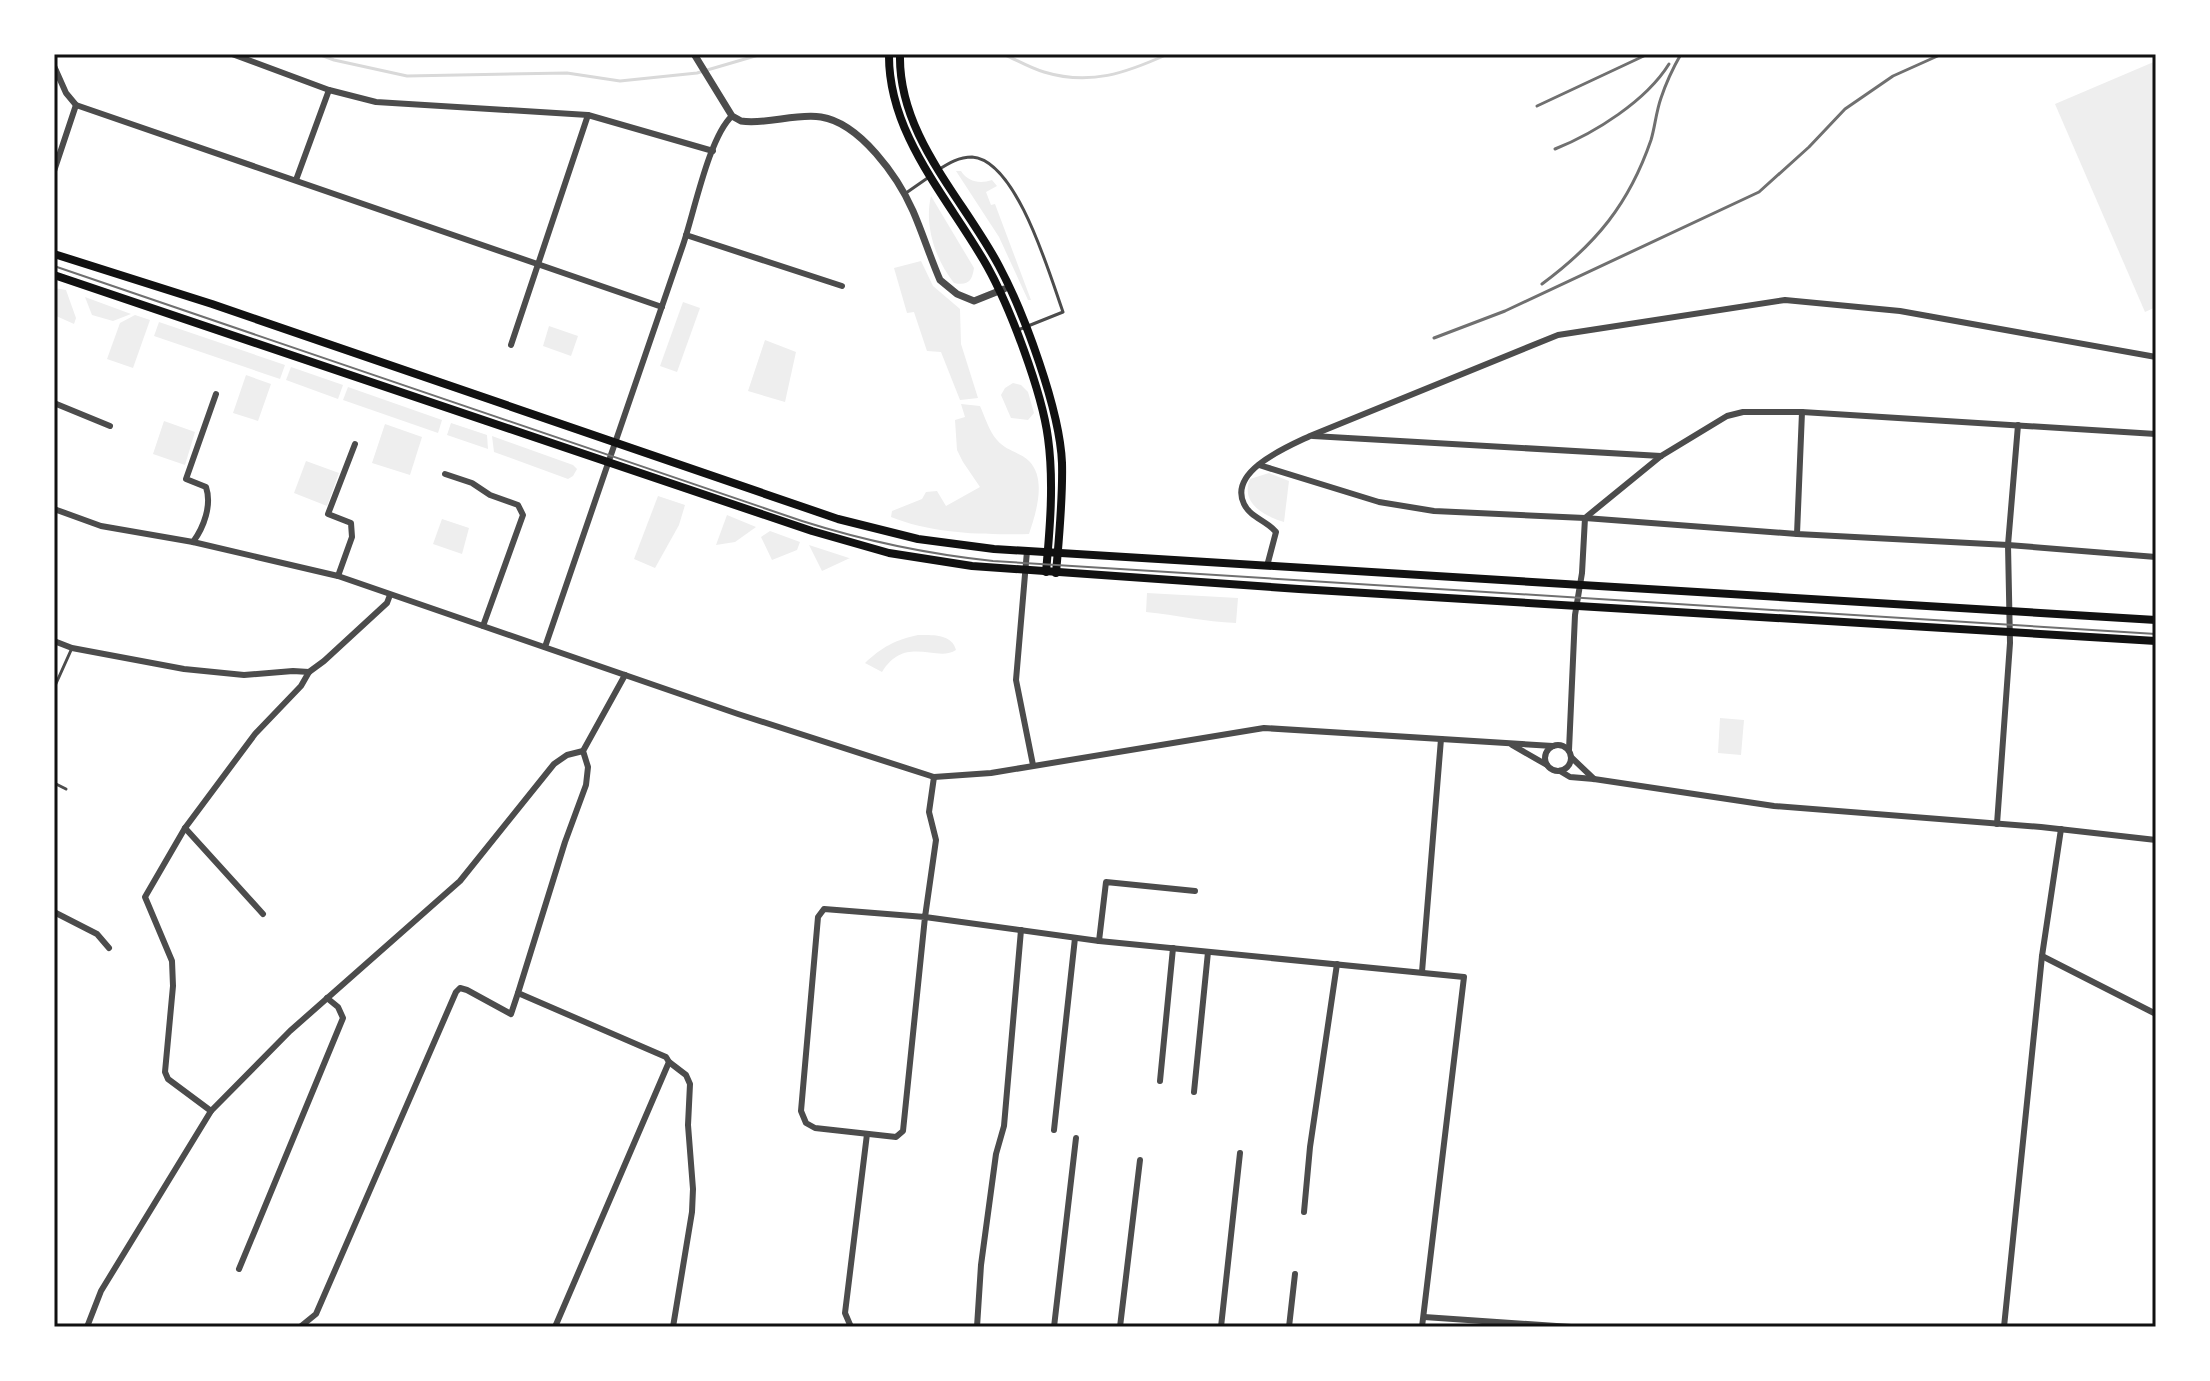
<svg xmlns="http://www.w3.org/2000/svg" width="2210" height="1381" font-family="'Public Sans',sans-serif">
	<style>
		.green { fill: #eee }
		.lines { fill: none; stroke-linecap: round; stroke-linejoin: round }
		.stream { stroke: #d9d9d9; stroke-width: 3 }
		.service { stroke: #4c4c4c; stroke-width: 3 }
		.minor { stroke: #4c4c4c; stroke-width: 6 }
		.tertiary { stroke: #4c4c4c; stroke-width: 7 }
		.secondary { stroke: #111; stroke-width: 8 }
		.tram { stroke: #707070; stroke-width: 2 }
		.rail { stroke: #707070; stroke-width: 3 }
		.neatline { fill: none; stroke: #111; stroke-width: 3 }
	</style>
	<rect width="100%" height="100%" fill="#fff"/>
	<g class="green">
		<polygon points="2156,61 2156,307 2145,312 2055,104"/>
		<path d="M956,171H961C968,182 980,184 992,180L997,186L986,192L991,205L995,204L1031,300H1028L999,237Z"/>
		<path d="M931,196L974,268C972,281 968,286 954,283C935,259 924,225 931,196Z"/>
		<polygon points="921,261 933,286 960,309 961,344 978,398 960,400 941,352 927,351 914,312 907,313 894,268"/>
		<polygon points="54,288 66,290 76,318 74,324 54,315"/>
		<polygon points="85,297 131,314 113,321 92,315"/>
		<polygon points="683,302 700,308 677,372 660,366"/>
		<polygon points="135,315 150,320 133,368 107,359 120,323"/>
		<polygon points="159,322 285,365 280,379 154,336"/>
		<polygon points="549,326 578,336 571,356 543,346"/>
		<polygon points="765,340 796,352 785,402 748,391"/>
		<polygon points="291,367 343,385 338,399 286,380"/>
		<polygon points="246,375 271,384 258,421 233,413"/>
		<polygon points="1013,383 1021,385 1028,392 1034,413 1028,420 1011,418 1001,395 1005,388"/>
		<polygon points="348,387 442,420 438,433 343,400"/>
		<path d="M961,404L980,406C985,417 989,431 997,440C1006,451 1020,452 1029,461C1047,479 1036,513 1029,534C985,535 933,534 891,517L892,511L922,499L926,492L937,491L946,506L980,487L963,462L957,450L955,420L965,417Z"/>
		<polygon points="164,421 195,432 185,465 153,454"/>
		<polygon points="451,423 487,435 488,449 447,435"/>
		<polygon points="385,424 422,437 410,475 372,463"/>
		<polygon points="492,436 573,465 577,469 573,476 568,479 494,452"/>
		<polygon points="306,461 339,473 327,506 294,493"/>
		<path d="M1269,473L1289,481L1284,522C1264,516 1240,503 1250,479Z"/>
		<polygon points="658,496 685,505 679,525 655,568 634,559"/>
		<polygon points="727,515 756,527 735,542 716,545"/>
		<polygon points="442,519 469,528 462,554 433,544"/>
		<polygon points="770,531 800,542 797,550 772,560 761,537"/>
		<polygon points="809,545 849,558 850,558 822,571"/>
		<path d="M1147,593L1238,598L1236,623C1205,622 1176,615 1146,612Z"/>
		<path d="M918,635C933,635 952,634 956,650C937,663 905,634 882,672L865,663C882,647 895,640 918,635Z"/>
		<polygon points="1720,718 1744,720 1741,755 1718,753"/>
	</g>
	<g class="lines">
		<g class="stream">
			<polyline points="318,54 334,60 407,76 567,73 620,81 697,73 762,54"/>
			<path d="M1003,54C1017,60 1030,68 1044,72C1090,86 1126,73 1168,54"/>
		</g>
		<g class="service">
			<path d="M938,170C949,163 959,157 972,157C1017,160 1050,276 1063,312L1018,330"/>
			<polyline points="906,193 929,177"/>
			<polyline points="54,688 72,648"/>
			<polyline points="54,783 66,789"/>
		</g>
		<g class="minor">
			<polyline points="232,54 329,90 376,102 588,115 713,151"/>
			<polyline points="54,66 66,93 76,105 662,307"/>
			<polyline points="54,171 76,105"/>
			<polyline points="296,180 329,90"/>
			<polyline points="686,235 842,286"/>
			<polyline points="511,345 588,115"/>
			<polyline points="54,403 110,426"/>
			<polyline points="1313,436 1661,456"/>
			<polyline points="1259,465 1379,502 1434,511 1585,518 1797,534 2008,545 2156,557"/>
			<polyline points="445,474 472,483 490,495 518,505 523,515 483,626"/>
			<polyline points="54,509 101,526 193,542 338,576 738,714 934,777 991,773 1264,728 1553,746"/>
			<polyline points="1797,534 1802,412"/>
			<path d="M193,542C204,527 212,505 206,487L186,479L216,394"/>
			<polyline points="1027,551 1016,680 1033,765"/>
			<path d="M1267,566L1276,532C1266,520 1251,518 1244,504C1228,471 1287,447 1310,436L1558,335L1785,300L1900,311L2156,357"/>
			<polyline points="338,576 352,537 351,523 328,514 355,444"/>
			<polyline points="54,641 72,648 184,669 244,675 293,671 309,672"/>
			<path d="M545,647C591,513 637,379 683,245C694,213 709,137 732,116"/>
			<circle cx="1558" cy="758" r="13"/>
			<polyline points="1512,745 1547,765"/>
			<polyline points="1569,750 1575,615 1582,573 1585,518 1661,456 1727,416 1743,412 1802,412 2156,434"/>
			<polyline points="1572,758 1594,779"/>
			<polyline points="1560,771 1570,777 1594,779 1774,806 2041,827 2156,840"/>
			<polyline points="934,777 929,812 936,840 925,917 903,1131 896,1137 815,1128 806,1123 801,1111 818,917 824,909 925,917 1099,941 1464,977 1422,1327"/>
			<polyline points="1997,824 2010,643 2008,545 2018,425"/>
			<polyline points="185,828 263,914"/>
			<polyline points="54,912 97,934 109,948"/>
			<polyline points="1099,941 1106,882 1195,891"/>
			<polyline points="2042,956 2156,1014"/>
			<polyline points="1422,972 1441,739"/>
			<polyline points="669,1062 686,1075 690,1084 688,1125 693,1189 692,1212 673,1327"/>
			<polyline points="1160,1081 1173,948"/>
			<polyline points="1194,1092 1208,952"/>
			<polyline points="211,1111 168,1079 165,1072 173,986 172,961 145,897 185,828 255,734 301,686 309,672 324,661 387,603 390,595"/>
			<polyline points="1054,1130 1075,938"/>
			<polyline points="1304,1212 1310,1147 1337,964"/>
			<polyline points="239,1269 343,1018 338,1007 327,998"/>
			<polyline points="1424,1317 1571,1327"/>
			<polyline points="87,1327 101,1291 211,1111 290,1031 460,881 554,764 567,755 583,751"/>
			<polyline points="300,1327 316,1314 456,992 460,988 467,990 511,1014 518,993"/>
			<polyline points="555,1327 669,1062 666,1057 518,993 565,842 586,785 588,767 583,751 625,675"/>
			<polyline points="851,1327 845,1313 867,1134"/>
			<polyline points="977,1327 981,1265 996,1154 1004,1126 1021,930"/>
			<polyline points="1054,1327 1076,1138"/>
			<polyline points="1120,1327 1140,1160"/>
			<polyline points="1221,1327 1240,1153"/>
			<polyline points="1289,1327 1295,1274"/>
			<polyline points="2004,1327 2042,956 2061,829"/>
		</g>
		<path class="tertiary" d="M694,54L732,116L741,121C767,125 795,113 821,117C860,123 898,177 913,211C923,234 930,257 940,280L957,294L974,301L1004,289"/>
		<g class="secondary">
			<path d="M889,54C888,135 949,199 987,266C1010,307 1042,392 1048,438C1054,482 1050,528 1046,572"/>
			<path d="M900,54C898,136 963,198 999,266C1024,313 1060,410 1062,463C1063,499 1059,537 1056,573"/>
			<polyline points="54,254 212,304 838,519 918,539 994,549 2156,620"/>
			<polyline points="54,275 812,531 889,553 972,566 1299,589 2156,641"/>
		</g>
		<path class="tram" d="M54,266L802,521C865,541 927,554 993,561L2156,634"/>
		<g class="rail">
			<polyline points="1537,106 1648,54"/>
			<path d="M1555,149C1595,133 1646,101 1669,64"/>
			<path d="M1542,284C1596,244 1629,204 1651,140C1655,127 1656,112 1661,98C1666,83 1673,68 1681,54"/>
			<polyline points="1434,338 1505,311 1759,192 1809,147 1845,109 1893,76 1942,54"/>
		</g>
	</g>
	<rect width="2210" height="1381" fill="none" stroke="#ffffff" stroke-width="112"/>
	<rect x="56" y="56" width="2098" height="1269" class="neatline"/>
</svg>
